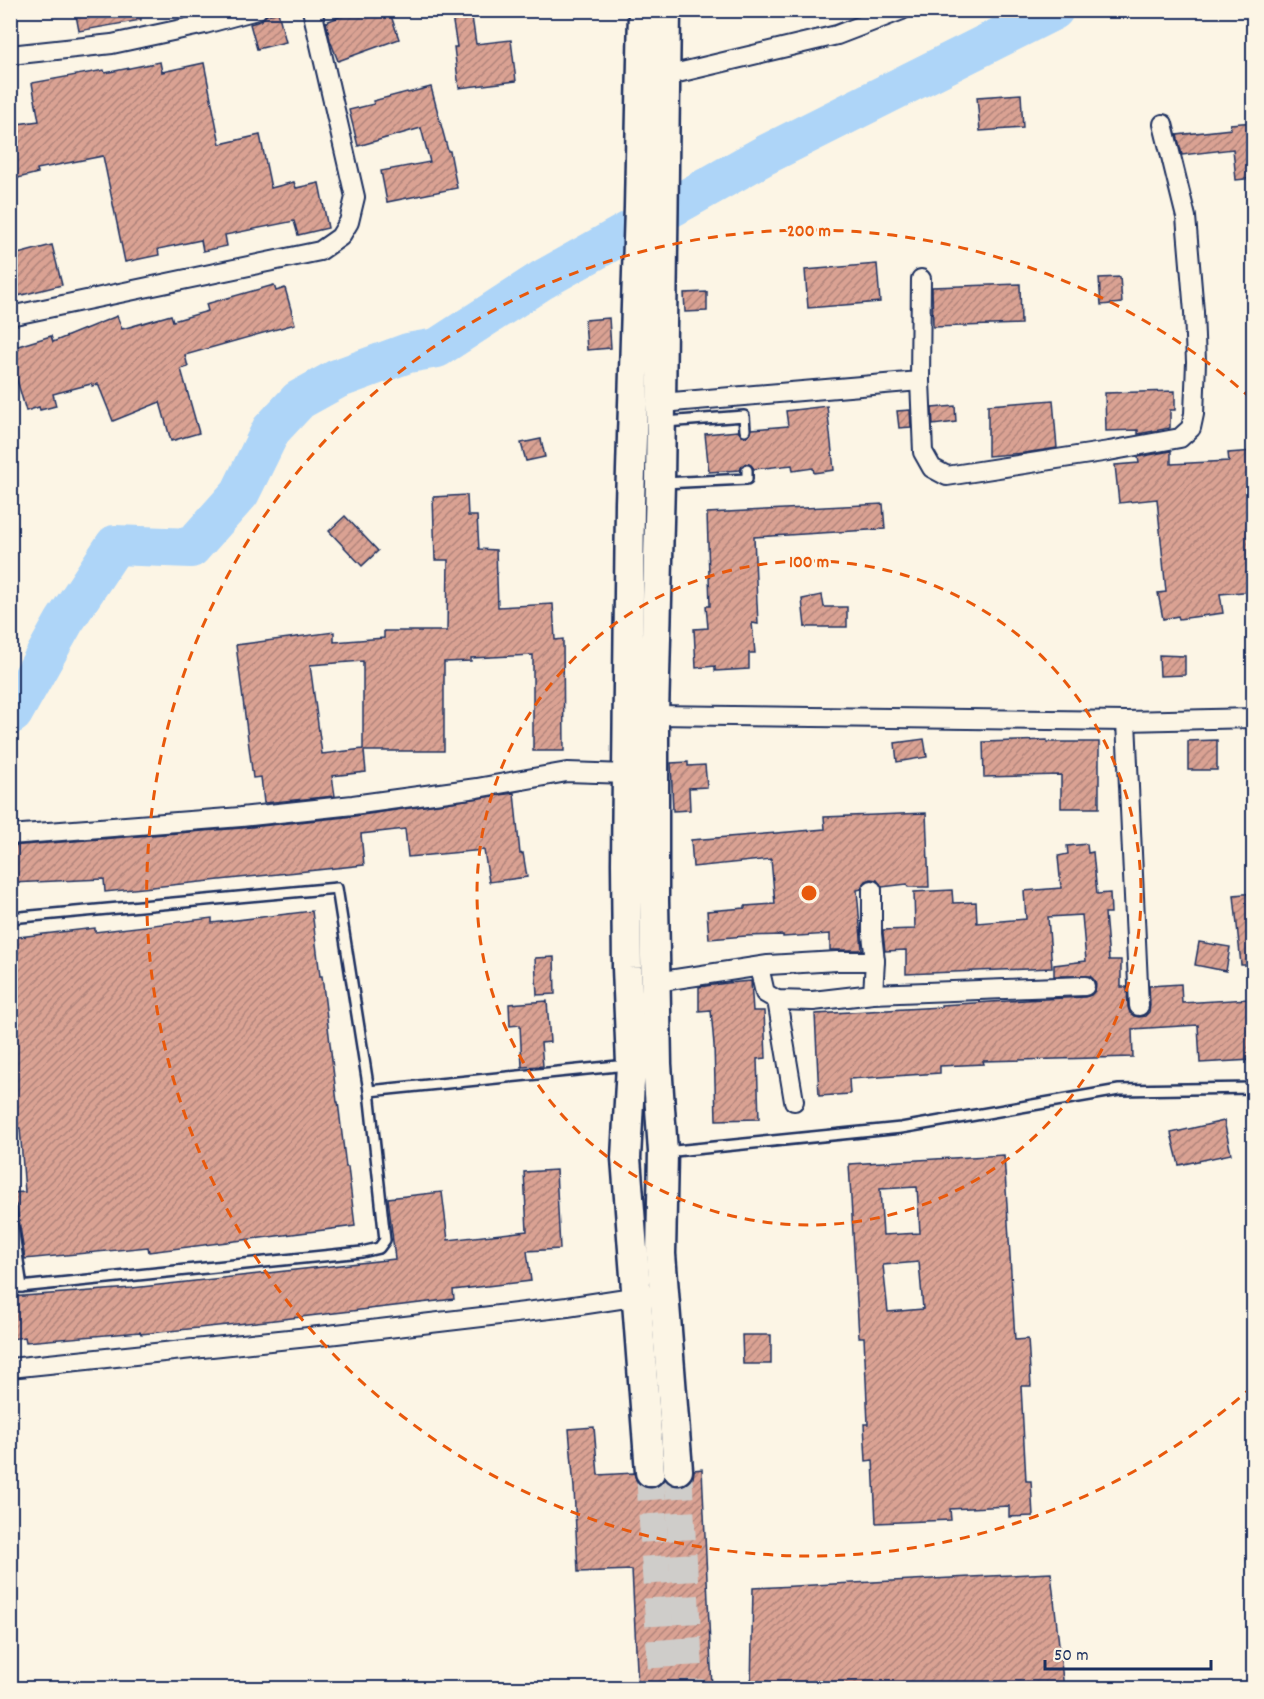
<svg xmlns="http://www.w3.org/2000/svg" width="1264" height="1699" font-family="Dekko,sans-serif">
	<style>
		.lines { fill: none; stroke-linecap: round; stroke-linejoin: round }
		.river { stroke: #aed5f8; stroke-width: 40 }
		.building { fill: url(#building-hatch); stroke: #1b2f5e; stroke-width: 1.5; fill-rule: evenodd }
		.primary-tunnel { stroke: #cfcdca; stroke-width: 28; stroke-dasharray: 28 14; stroke-linecap: butt }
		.service-casing { stroke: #1b2f5e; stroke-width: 14 }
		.minor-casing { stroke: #1b2f5e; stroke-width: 22 }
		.primary-casing { stroke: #1b2f5e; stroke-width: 33 }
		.service { stroke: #fcf5e5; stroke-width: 9 }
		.minor { stroke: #fcf5e5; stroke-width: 18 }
		.primary { stroke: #fcf5e5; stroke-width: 28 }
		.ring { fill: none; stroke: #e8590c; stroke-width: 3; stroke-dasharray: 10 8 }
		.centre { fill: #e8590c; stroke: #fcf5e5; stroke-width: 3 }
		.ring-label { font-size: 18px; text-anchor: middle; font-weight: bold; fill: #e8590c; stroke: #fcf5e5; stroke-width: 5; stroke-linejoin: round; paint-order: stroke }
	</style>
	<defs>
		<pattern id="building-hatch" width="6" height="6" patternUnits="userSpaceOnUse" patternTransform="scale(1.5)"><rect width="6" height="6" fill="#daa293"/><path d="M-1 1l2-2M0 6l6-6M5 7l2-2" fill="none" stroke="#b0847b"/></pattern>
	</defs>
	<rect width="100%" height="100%" fill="#fcf5e5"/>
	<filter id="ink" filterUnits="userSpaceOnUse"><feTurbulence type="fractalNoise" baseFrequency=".0167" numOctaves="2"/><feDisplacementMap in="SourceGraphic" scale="12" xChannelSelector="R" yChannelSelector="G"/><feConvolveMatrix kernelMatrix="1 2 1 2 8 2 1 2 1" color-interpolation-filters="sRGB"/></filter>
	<g filter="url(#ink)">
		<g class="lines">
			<polyline class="river" points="10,715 13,713 64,622 115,545 191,548 240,493 271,430 299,400 337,379 408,353 437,348 542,280 765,155 1054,10"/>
		</g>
		<g class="building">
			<polygon points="75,10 140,10 141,20 79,31"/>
			<polygon points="357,10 389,10 399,39 338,61 330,40 326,22"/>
			<polygon points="451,10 471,10 476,44 511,40 516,81 459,88 454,47 457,47"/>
			<polygon points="278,12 286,42 257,49 250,24 260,21 267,15"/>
			<polygon points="160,62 162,72 204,63 220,144 260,135 271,188 294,182 296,188 319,183 328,228 298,235 294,221 225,235 227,246 203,251 201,240 158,249 159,255 125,262 103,156 37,169 38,173 10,180 10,125 39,121 32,83 104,70 105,73"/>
			<polygon points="431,87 448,151 450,151 457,188 387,202 381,171 430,162 421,128 358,146 349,110 374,104 373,101 407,92 408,93"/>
			<polygon points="1021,94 1023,128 980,131 977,97"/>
			<polygon points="1254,122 1254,178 1236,180 1233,149 1182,155 1177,135 1231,129 1230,124"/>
			<polygon points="52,245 62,285 10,298 10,256"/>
			<polygon points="877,264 880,302 808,308 805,270"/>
			<polygon points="1120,277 1122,303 1101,305 1099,278"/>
			<polygon points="1020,284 1021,324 933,327 932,287"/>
			<polygon points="274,285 276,291 285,288 295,324 185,355 188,367 181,369 199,433 171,441 160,402 113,421 98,384 92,386 91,384 53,394 56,406 40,410 39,407 26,411 14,370 10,371 10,351 19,349 18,346 51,336 53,342 117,316 122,329 171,315 173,321 208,311 206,304"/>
			<polygon points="707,292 707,311 685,312 684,293"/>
			<polygon points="609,318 611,348 587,350 585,320"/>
			<polygon points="1175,391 1175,410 1170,410 1170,428 1138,434 1138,430 1106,431 1105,393"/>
			<polygon points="1053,400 1057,448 1024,453 988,456 988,405"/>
			<polygon points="827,406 834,470 814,473 813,468 793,471 792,465 754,469 751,465 746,463 742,466 740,470 709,472 705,434 738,431 742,436 746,437 751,433 752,429 788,426 786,411"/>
			<polygon points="955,406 956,422 933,425 932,408"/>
			<polygon points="910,410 911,427 899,428 897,411"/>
			<polygon points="541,439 545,457 526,461 521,443"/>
			<polygon points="1171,451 1171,464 1229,461 1228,453 1254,451 1254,591 1220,594 1223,613 1179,619 1178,616 1163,619 1158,593 1166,592 1157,499 1119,503 1115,465 1139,463 1138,457"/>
			<path d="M467,495L468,516H477L479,549L496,550L498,607L553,604L555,640L563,639L564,751H533V655L471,658V661L444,662V751H364L366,772L332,776L335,796L264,803L261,777L253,778L236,645L334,632V642L384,638V631H447L448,560H435L433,497ZM363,661V749L322,754L310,665Z"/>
			<polygon points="883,504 885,529 754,537 758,624 752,623 755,653 749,653 749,669 715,671 715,666 696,668 694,629 708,628 706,606 710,606 707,513"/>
			<polygon points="345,516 378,551 362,566 329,531"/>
			<polygon points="822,595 824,607 847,607 847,627 805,627 802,599"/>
			<polygon points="1159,655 1185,656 1185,675 1160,676"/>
			<polygon points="924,739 927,757 897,762 895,743"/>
			<polygon points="1047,740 1047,742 1099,742 1099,808 1061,808 1061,775 984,777 983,742"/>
			<polygon points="1217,740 1217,770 1188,770 1188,741"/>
			<polygon points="688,762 688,766 705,765 707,787 689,788 690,810 673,811 671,763"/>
			<polygon points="514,793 520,854 523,853 527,877 489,882 484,850 408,857 405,829 361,834 364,865 105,892 104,879 10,883 10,846 242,828 355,816"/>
			<polygon points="926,813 929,887 908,887 907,884 882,887 877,880 871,879 866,881 861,889 857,890 862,950 830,950 830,934 783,937 783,935 746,936 709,939 707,911 745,908 745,906 775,904 771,859 693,867 691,840 825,829 824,817"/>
			<polygon points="1087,844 1088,853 1093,852 1097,894 1110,893 1111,913 1105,913 1109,960 1121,960 1121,987 1127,987 1128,1007 1130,1013 1134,1016 1139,1017 1145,1016 1149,1012 1150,1005 1149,986 1181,984 1182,1003 1249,999 1252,1060 1200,1063 1198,1025 1132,1029 1133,1057 983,1061 984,1064 940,1066 940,1073 849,1079 850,1094 819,1096 815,1014 941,1007 941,1005 1025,1000 1085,997 1091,995 1095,991 1096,985 1094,980 1090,976 1054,976 1054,965 1086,961 1082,915 1048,917 1052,968 906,974 906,950 885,951 883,933 883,930 915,929 914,892 952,890 953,903 976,902 977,923 1026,919 1024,891 1061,888 1058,856 1068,854 1067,846"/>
			<polygon points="1254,893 1254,965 1241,965 1234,895"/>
			<polygon points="312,911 320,976 322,976 337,1102 338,1102 346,1167 348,1167 355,1226 149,1252 148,1247 25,1259 17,1207 15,1203 10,1201 10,1193 25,1192 20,1128 15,1128 10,1080 10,938 95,928 95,932 212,918 212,923"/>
			<polygon points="1199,942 1230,947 1226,971 1195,965"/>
			<polygon points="554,957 555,994 537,995 535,958"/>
			<polygon points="751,981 753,1011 764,1011 766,1058 757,1059 759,1119 716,1120 714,1045 711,1010 699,1011 699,987 727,983"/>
			<polygon points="547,1001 550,1042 541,1043 543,1066 522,1067 520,1025 510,1026 509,1004"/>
			<polygon points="1224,1121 1231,1154 1179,1165 1171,1133"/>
			<path d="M1004,1155L1015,1340L1028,1339L1031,1386H1021L1026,1481H1031L1033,1516L1009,1517V1506L950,1509L951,1520L876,1523L873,1460L866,1461L864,1424H868L864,1337H859L849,1164ZM917,1187L920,1233L883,1235L880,1189ZM919,1262L923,1309L888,1312L883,1265Z"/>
			<polygon points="556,1170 560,1249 527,1251 531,1281 453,1290 454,1299 266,1321 141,1334 140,1332 26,1342 25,1337 10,1339 10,1297 132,1288 395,1259 388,1198 442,1192 448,1240 527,1231 524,1172"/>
			<polygon points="742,1335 771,1335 771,1364 743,1364"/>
			<polygon points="594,1427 598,1475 634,1473 637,1482 642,1487 651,1488 659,1486 665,1480 671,1485 679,1486 687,1484 693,1478 694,1470 702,1469 712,1689 638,1689 632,1570 578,1572 574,1488 569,1429"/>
			<polygon points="1051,1573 1064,1689 751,1689 753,1588"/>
		</g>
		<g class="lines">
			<g class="primary-tunnel">
				<polyline points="678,1470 690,1688"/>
				<polyline points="650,1472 663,1688"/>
			</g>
			<g class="service-casing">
				<g id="service">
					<polyline points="665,422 744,416 745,430"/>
					<polyline points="663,483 747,479 747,470"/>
					<polyline points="10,918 337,888 369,1091 385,1240 379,1248 362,1252 10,1288"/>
					<polyline points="369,1091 627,1065"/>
					<polyline points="665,1152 901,1128 1119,1090 1254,1088"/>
					<polyline points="10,1208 22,1287"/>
				</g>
			</g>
			<g class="minor-casing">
				<g id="minor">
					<polyline points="10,55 112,44 205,24 257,10"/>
					<polyline points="665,76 837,35 902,10"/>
					<polyline points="921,279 920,381 923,452 932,468 947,476 1109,451 1180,438 1191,428 1194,414 1196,362 1194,312 1186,217 1163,124"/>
					<polyline points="10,316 320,251 340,237 349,222 355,197 312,10"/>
					<polyline points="661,403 920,381"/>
					<polyline points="654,715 1126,721 1254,718"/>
					<polyline points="1126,721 1139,1006"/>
					<polyline points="10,835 241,817 353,805 477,788 567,772 627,774"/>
					<polyline points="872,890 872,934 875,961 873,994"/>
					<polyline points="759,967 765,993 777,1000 813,1001 873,994 1085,986"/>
					<polyline points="656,982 768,965 837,961 875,961"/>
					<polyline points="777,1000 794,1101"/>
					<polyline points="10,1368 328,1335 567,1307 646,1295"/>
				</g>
			</g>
			<g class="primary-casing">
				<g id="primary">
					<polyline points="643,10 639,207 630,503 626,864 627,968 631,1064 626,1158 650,1472"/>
					<polyline points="666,10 660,483 654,715 654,901 657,1064 663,1152 661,1254 678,1470"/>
				</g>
			</g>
			<use href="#service" class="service"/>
			<use href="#minor" class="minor"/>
			<use href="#primary" class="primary"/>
		</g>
	</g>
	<g class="ring">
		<circle cx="809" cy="893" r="332"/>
		<path d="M1253 1386A663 663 0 1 1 1253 400"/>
	</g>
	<circle cx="809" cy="893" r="9" class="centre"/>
	<g class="ring-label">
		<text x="809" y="236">200 m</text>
		<text x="809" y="567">100 m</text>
	</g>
	<rect width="1264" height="1699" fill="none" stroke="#fcf5e5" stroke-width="36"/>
	<rect x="18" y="18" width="1228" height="1663" fill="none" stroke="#1b2f5e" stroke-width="2" filter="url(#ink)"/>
	<path d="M1045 1660v9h166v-9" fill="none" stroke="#1b2f5e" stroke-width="3"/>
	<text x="1054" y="1660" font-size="18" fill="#1b2f5e" stroke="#fcf5e5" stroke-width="4.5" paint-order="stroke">50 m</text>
</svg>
